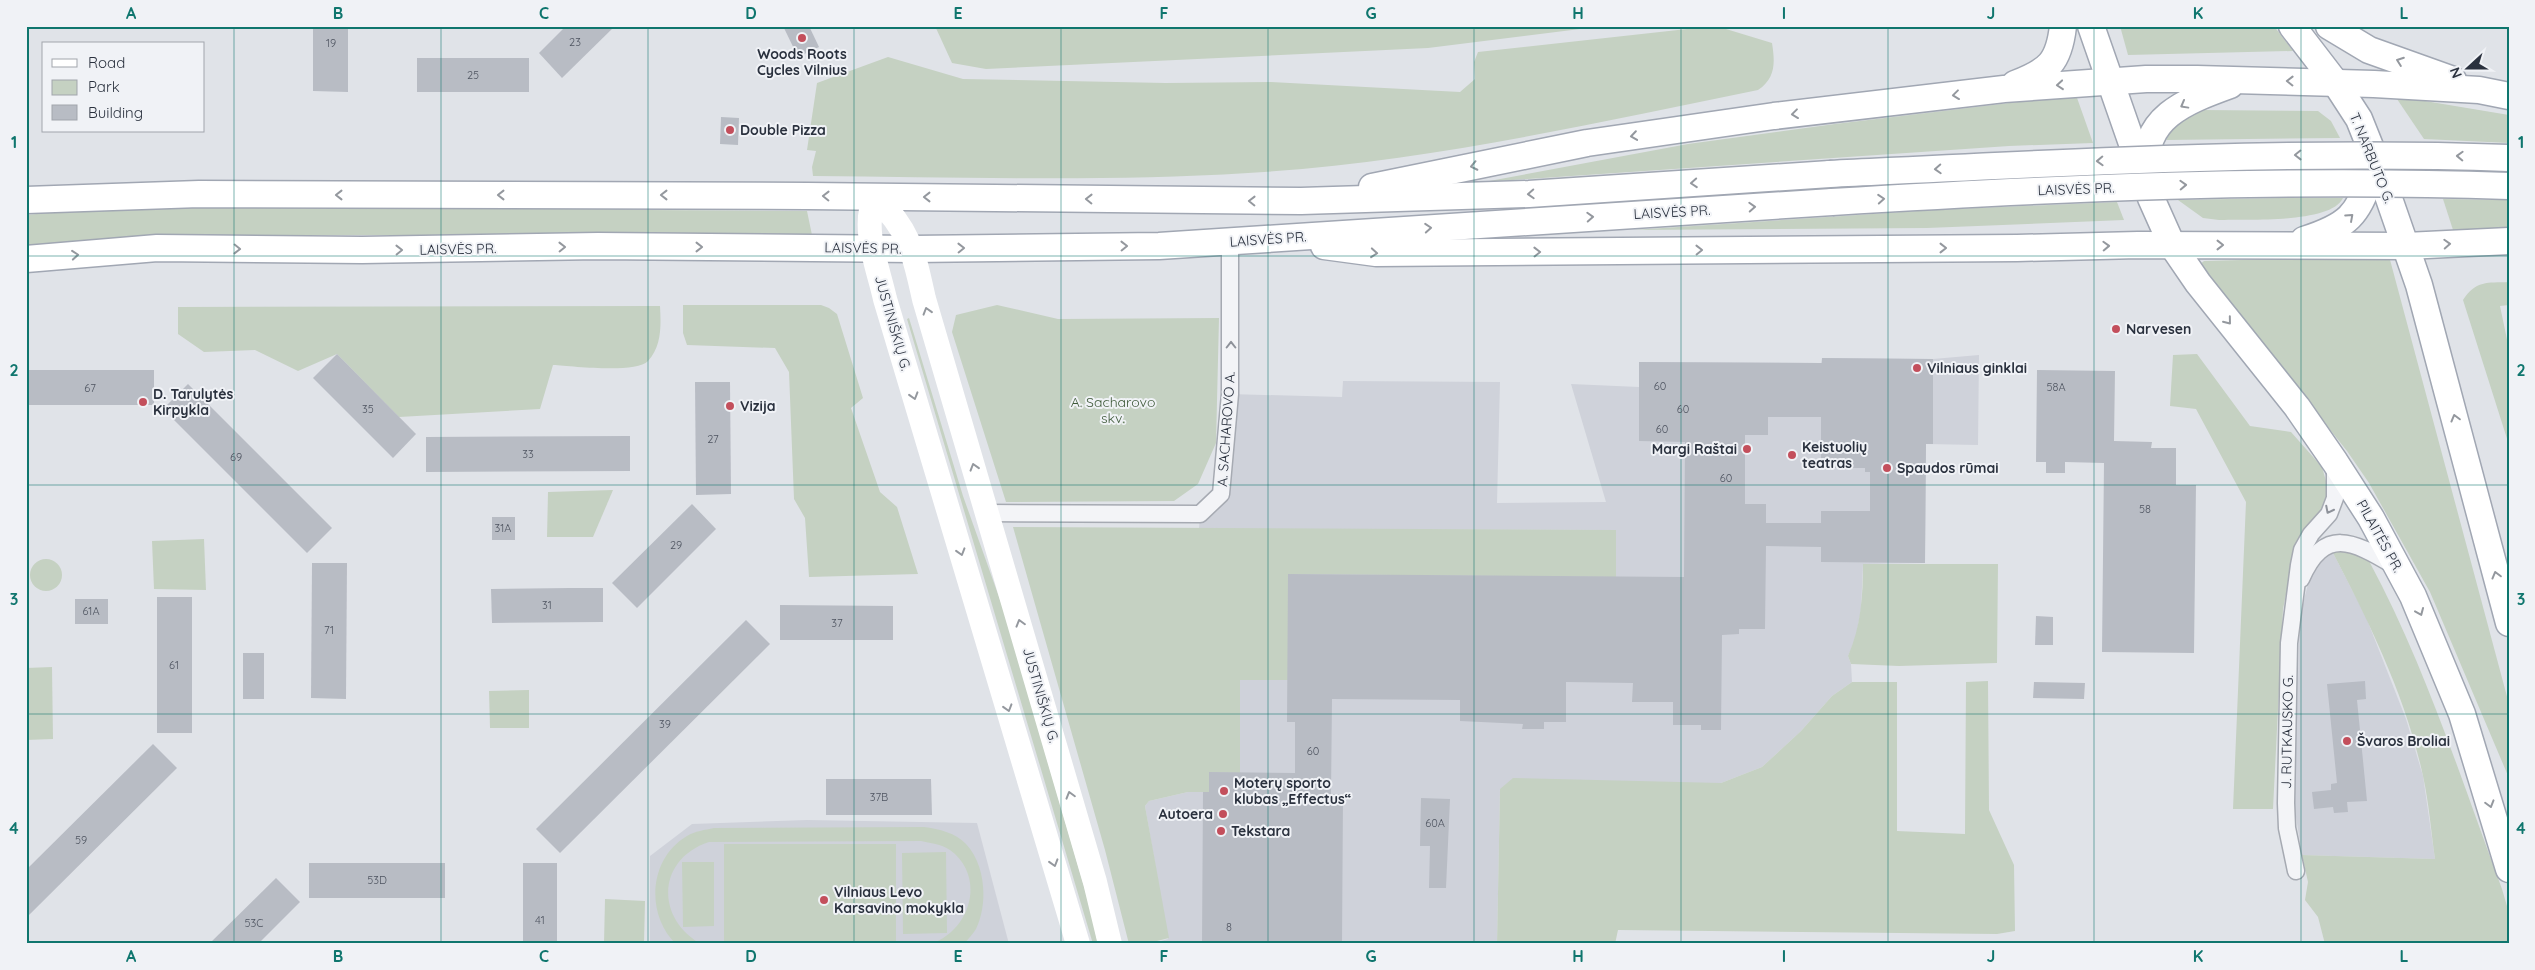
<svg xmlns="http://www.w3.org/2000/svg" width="2535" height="970" font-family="Quicksand,sans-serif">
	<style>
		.built { fill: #cfd2da }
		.green { fill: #c5d1c2 }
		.building { fill: #b8bcc4; fill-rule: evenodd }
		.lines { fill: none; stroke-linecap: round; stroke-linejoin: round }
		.minor-casing { stroke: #a6aab2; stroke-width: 19 }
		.primary-casing { stroke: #a1a7b3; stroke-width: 29 }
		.minor { stroke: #f3f4f7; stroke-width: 16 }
		.secondary { stroke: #fff; stroke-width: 24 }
		.primary { stroke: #fff; stroke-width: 26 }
		.primary-bridge-casing { stroke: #a1a7b3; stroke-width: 29; stroke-linecap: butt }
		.primary-bridge { stroke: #fff; stroke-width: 26 }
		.oneway { stroke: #94989e }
		.oneway2 { stroke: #8e929a }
		.grid { fill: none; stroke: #0f766e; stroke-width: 1; stroke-opacity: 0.55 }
		.poi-dot { fill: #c34f5c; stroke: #f0f2f6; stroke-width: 2 }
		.labels { text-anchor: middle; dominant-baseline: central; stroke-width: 4; stroke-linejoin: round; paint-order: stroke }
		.number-label { font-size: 11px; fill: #4e5460 }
		.poi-label { font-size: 14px; font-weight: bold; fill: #2a313e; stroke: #f0f2f6; text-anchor: start }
		.street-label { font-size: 14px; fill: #2a313e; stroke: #f0f2f6 }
		.park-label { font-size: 14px; fill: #3e5939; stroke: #f0f2f6 }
		.neatline { fill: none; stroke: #0f766e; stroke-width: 2 }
		.grid-label { font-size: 16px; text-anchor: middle; font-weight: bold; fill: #0f766e }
	</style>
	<rect width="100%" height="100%" fill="#e0e3e8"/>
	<g class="built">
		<polygon points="1979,355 1978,445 1926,444 1925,563 1863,564 1861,610 1855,641 1848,656 1851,664 1852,682 1832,696 1801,731 1762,767 1721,783 1668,783 1500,789 1497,944 1158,944 1157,942 1168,939 1145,806 1149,801 1188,792 1208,792 1209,772 1239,772 1240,680 1288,679 1288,574 1616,576 1616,530 1199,529 1200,514 1221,494 1230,394 1342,397 1343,381 1500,382 1497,503 1606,502 1571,384 1639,387 1639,362 1821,363 1822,358 1933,359"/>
		<polygon points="2332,551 2366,617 2406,719 2423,776 2435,859 2302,855 2294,804 2300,615 2313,565"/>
		<polygon points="807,820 977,823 1009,944 650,944 650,856 692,824"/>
	</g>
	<g class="green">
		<polygon points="935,26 1604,26 1428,48 986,69 952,63"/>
		<polygon points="2120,26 2274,26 2293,51 2128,55"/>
		<path d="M1705,27L1726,29L1772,43C1775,62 1776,78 1758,90C1590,124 1421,163 1248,173C1104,182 958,177 813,176L812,167L816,151L807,150L817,83L888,57L963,79L1166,83L1271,82L1460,92L1475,79L1474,62L1478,52Z"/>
		<polygon points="2076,95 2093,143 2009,146 1484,182 1688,144 1835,124"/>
		<polygon points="2401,97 2509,115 2509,143 2424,139 2397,99"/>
		<polygon points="2201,110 2318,111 2331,121 2340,138 2166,140 2176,122"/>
		<path d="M2279,198H2343C2331,224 2245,219 2219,220L2203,218L2178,200Z"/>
		<polygon points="2443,199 2509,200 2509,228 2453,230"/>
		<polygon points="2117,202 2124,220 1927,228 1633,230 1933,210"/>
		<polygon points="121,206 529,206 648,210 807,211 812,235 215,235 26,247 26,215"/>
		<polygon points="2389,256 2509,704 2509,778 2430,592 2369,483 2347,451 2199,265 2204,261"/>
		<path d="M2509,282V305L2500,306L2509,349V445L2463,300C2476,280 2487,283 2509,282Z"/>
		<polygon points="683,305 821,305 829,308 837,314 863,398 851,408 880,492 897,507 918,574 809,577 805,518 794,499 789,372 775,348 687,345 683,333"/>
		<polygon points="997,305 1058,319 1219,318 1216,443 1198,484 1174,501 1006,502 952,332 956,315"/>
		<path d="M660,306C661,325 662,346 648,361C636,374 572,366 553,365L540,409L399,417L337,354L298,371L255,350L204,352L178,334V307Z"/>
		<polygon points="909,318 963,496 1004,611 1090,907 1098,944 1093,944 907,319"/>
		<polygon points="2197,354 2250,426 2291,432 2322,467 2328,488 2325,502 2292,565 2283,609 2273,809 2233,809 2246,502 2196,409 2170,406 2173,355"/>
		<polygon points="613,490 593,537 547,537 548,492"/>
		<polygon points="1013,527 1616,530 1616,577 1289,574 1288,680 1240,680 1240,773 1209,772 1209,792 1188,792 1149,801 1145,806 1169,938 1145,944 1129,944 1105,850"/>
		<polygon points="204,539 206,590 154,589 152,541"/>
		<path d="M2340,549L2359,553L2369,561C2425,665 2461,779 2502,889L2509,913V944H2325L2318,917L2305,900L2308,882L2302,855L2435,859C2431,831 2429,803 2423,776C2406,697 2369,622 2332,551Z"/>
		<circle cx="46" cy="575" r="16"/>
		<path d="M1863,564H1998L1997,663L1899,666L1851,664L1848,656C1861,627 1863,595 1863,564Z"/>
		<polygon points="52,667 53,739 26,740 26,668"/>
		<polygon points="1988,681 1989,810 2014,865 2015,931 1997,934 1618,930 1615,944 1497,944 1500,789 1513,778 1721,783 1762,767 1801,731 1832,696 1852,682 1897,682 1897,831 1965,834 1966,682"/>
		<polygon points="529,690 529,728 490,728 489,691"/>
		<path d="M924,827C939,829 956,833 966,844C986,865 988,904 976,929C973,934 968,939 964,944H930C970,932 987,877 950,850C941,844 930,843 921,841L709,842C657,859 655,918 701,944H676C645,914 649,858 687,836C695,831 705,830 714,828Z"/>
		<polygon points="896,844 896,941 724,942 724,844"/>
		<polygon points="946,852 947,933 903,934 902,853"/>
		<polygon points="682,862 714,862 714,926 683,927"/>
		<polygon points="605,899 645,901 644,944 604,943"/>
	</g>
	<g class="building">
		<polygon points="313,26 348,26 348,92 313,91"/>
		<polygon points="566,26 615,26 562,78 539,53"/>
		<polygon points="783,26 809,26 819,47 798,57"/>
		<rect x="417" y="58" width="112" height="34"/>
		<polygon points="721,117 739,118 738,145 720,144"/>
		<polygon points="337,354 416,434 393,458 313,378"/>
		<path d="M1822,358L1933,359V444H1926L1925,563L1821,562V547L1766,546L1765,629H1739V634L1722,635L1721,730H1701V725H1673V702H1632L1633,683L1566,682V722H1544V729H1522L1523,724L1460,721V700L1332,699L1331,794H1343L1342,944H1202L1203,792H1209V772L1295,773V722H1287L1288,574L1684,577L1685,442L1639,441V362L1822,363ZM1768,417H1821V468H1865V472H1870V511H1821V523H1766V504H1745V435H1768Z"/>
		<rect x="26" y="370" width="128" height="35"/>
		<polygon points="2037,370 2115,371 2114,441 2152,442 2151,448 2176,448 2176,485 2196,485 2194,653 2102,652 2104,463 2065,462 2065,473 2046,473 2046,462 2036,462"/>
		<polygon points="695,382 730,382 731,494 696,495"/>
		<polygon points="188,384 332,528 307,553 163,409"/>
		<polygon points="630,436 630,471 426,472 426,437"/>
		<polygon points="692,504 716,529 637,608 612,583"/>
		<rect x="492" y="517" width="23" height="23"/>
		<polygon points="312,563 347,563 346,699 311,698"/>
		<polygon points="570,588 603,588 603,622 492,623 491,589"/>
		<rect x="157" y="597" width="35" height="136"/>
		<rect x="75" y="599" width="33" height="25"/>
		<polygon points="780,605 893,606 893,640 780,640"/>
		<polygon points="2036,616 2053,617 2053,645 2035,645"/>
		<polygon points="746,620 770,644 560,853 536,829"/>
		<rect x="243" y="653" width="21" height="46"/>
		<polygon points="2365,681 2366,699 2357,700 2367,801 2347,802 2348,812 2334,813 2333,807 2314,809 2312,792 2331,790 2331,784 2337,783 2327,684"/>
		<polygon points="2034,682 2085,683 2084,699 2033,698"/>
		<polygon points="153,744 177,768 26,918 26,870"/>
		<polygon points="826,779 931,779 932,815 826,815"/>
		<polygon points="1421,798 1450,799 1446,888 1429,888 1430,846 1420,846"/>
		<rect x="309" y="863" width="136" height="35"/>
		<rect x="523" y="863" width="34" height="81"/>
		<polygon points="276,878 300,902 258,944 209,944"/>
	</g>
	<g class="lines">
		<g class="minor-casing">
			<g id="minor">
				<polyline points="988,513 1200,514 1221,494 1230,394 1230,243"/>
				<path d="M2301,579C2324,526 2353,541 2393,565"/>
				<polyline points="2296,871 2287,828 2286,803 2289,643 2299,565 2302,550 2311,534 2329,514 2335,498 2335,465"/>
			</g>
		</g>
		<g class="primary-casing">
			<g id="primary">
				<polyline points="2091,26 2151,198 2172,245 2198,283 2297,407 2335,462 2371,518 2413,596 2462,714 2509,869"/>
				<polyline points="2292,26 2335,82 2359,119 2377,164 2419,285 2509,623"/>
				<polyline points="2329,26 2369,50 2453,80"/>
				<path d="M2015,84C2049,71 2059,62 2063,26"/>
				<path d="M2148,174C2139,118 2186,101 2230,85"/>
				<polyline points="1372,187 1587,143 1774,116 2004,89 2146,79 2197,79 2374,84 2479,90 2509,96"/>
				<polyline points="26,200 199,194 808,196 1301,201 1529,194 1830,174"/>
				<path d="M2304,240C2357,223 2356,212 2377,164"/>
				<polyline points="1324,246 1376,253 2017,248 2138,245 2406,246 2509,241"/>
				<polyline points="26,259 157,248 362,250 598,246 913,249 1159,246 1832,202"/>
			</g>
		</g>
		<use href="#minor" class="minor"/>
		<path class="secondary" d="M1078,944L885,299C878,267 861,228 875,197C910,230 914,254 924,299L1095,882L1110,944"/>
		<use href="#primary" class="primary"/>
		<g class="primary-bridge-casing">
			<g id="primary-bridge">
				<path d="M1830,174C2056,163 2282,150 2509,158"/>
				<path d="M1832,202C2058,188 2283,178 2509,186"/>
			</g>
		</g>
		<use href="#primary-bridge" class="primary-bridge"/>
	</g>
	<defs><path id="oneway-chevron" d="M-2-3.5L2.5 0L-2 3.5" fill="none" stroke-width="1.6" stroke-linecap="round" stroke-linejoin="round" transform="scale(1.25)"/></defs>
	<g class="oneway">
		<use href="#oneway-chevron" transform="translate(2400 61) rotate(-160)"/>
		<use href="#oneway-chevron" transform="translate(2290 81) rotate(-179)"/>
		<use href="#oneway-chevron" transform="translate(2060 85) rotate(175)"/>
		<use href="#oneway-chevron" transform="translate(1956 95) rotate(173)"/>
		<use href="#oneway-chevron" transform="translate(2184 105) rotate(151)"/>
		<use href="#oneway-chevron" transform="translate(1795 114) rotate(173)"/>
		<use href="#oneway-chevron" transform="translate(1634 136) rotate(172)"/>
		<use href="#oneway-chevron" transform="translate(2298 155) rotate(179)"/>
		<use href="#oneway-chevron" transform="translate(2460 156) rotate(-178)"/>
		<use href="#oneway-chevron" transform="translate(2100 161) rotate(178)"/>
		<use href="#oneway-chevron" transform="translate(1474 166) rotate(168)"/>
		<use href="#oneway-chevron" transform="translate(1938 169) rotate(177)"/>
		<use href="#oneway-chevron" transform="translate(1694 183) rotate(176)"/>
		<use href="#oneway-chevron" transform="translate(2183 185) rotate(-2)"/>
		<use href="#oneway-chevron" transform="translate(1531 194) rotate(177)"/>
		<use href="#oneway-chevron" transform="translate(339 195) rotate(-180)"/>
		<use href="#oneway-chevron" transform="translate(501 195) rotate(-180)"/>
		<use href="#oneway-chevron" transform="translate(664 195) rotate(-180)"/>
		<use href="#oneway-chevron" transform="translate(826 196) rotate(-179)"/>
		<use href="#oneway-chevron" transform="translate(927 197) rotate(180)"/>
		<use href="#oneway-chevron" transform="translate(1089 199) rotate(-179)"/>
		<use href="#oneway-chevron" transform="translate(1881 199) rotate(-4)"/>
		<use href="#oneway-chevron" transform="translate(1252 201) rotate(-179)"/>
		<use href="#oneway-chevron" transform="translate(1752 207) rotate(-3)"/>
		<use href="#oneway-chevron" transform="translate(1590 217) rotate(-3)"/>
		<use href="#oneway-chevron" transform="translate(2350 217) rotate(-42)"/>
		<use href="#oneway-chevron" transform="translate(1428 228) rotate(-4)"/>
		<use href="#oneway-chevron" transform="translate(2447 244) rotate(-3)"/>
		<use href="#oneway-chevron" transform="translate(2220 245)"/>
		<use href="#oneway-chevron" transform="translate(1124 246) rotate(-1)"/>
		<use href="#oneway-chevron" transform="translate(2106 246) rotate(-2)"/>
		<use href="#oneway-chevron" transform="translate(562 247) rotate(-1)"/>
		<use href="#oneway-chevron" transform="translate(699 247)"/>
		<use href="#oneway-chevron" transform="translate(961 248) rotate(-1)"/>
		<use href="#oneway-chevron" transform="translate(1943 248)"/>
		<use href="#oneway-chevron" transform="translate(237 249) rotate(1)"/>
		<use href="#oneway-chevron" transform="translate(399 250) rotate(-1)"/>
		<use href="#oneway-chevron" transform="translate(1699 250) rotate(-1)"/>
		<use href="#oneway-chevron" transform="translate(1537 252) rotate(-1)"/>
		<use href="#oneway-chevron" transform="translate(1374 253) rotate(5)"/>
		<use href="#oneway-chevron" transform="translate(75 255) rotate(-5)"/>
		<use href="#oneway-chevron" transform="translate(927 311) rotate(-107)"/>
		<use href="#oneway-chevron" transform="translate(2228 321) rotate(51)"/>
		<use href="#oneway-chevron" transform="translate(914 396) rotate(73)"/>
		<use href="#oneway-chevron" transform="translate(2455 418) rotate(-105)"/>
		<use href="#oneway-chevron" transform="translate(974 467) rotate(-107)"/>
		<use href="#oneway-chevron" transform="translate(961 552) rotate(73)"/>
		<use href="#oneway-chevron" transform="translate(2496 575) rotate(-105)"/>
		<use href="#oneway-chevron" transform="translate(2420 612) rotate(67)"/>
		<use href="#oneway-chevron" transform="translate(1020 623) rotate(-106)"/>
		<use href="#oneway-chevron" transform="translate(1008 708) rotate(73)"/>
		<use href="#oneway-chevron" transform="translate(1070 795) rotate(-106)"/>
		<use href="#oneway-chevron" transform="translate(2490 804) rotate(74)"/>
		<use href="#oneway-chevron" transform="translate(1054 863) rotate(73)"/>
	</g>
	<g class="oneway2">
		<use href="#oneway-chevron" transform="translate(1231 345) rotate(-90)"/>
		<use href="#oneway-chevron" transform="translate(2329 510) rotate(117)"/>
	</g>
	<path class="grid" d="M234,26V944M441,26V944M648,26V944M854,26V944M1061,26V944M1268,26V944M1474,26V944M1681,26V944M1888,26V944M2094,26V944M2301,26V944M26,256H2509M26,485H2509M26,714H2509"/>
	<g class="poi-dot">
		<circle cx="802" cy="38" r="5"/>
		<circle cx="730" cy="130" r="5"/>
		<circle cx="2116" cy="329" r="5"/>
		<circle cx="1917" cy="368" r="5"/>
		<circle cx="143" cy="402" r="5"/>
		<circle cx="730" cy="406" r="5"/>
		<circle cx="1747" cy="449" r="5"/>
		<circle cx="1792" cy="455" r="5"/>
		<circle cx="1887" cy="468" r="5"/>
		<circle cx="2347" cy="741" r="5"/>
		<circle cx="1224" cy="791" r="5"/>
		<circle cx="1223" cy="814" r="5"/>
		<circle cx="1221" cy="831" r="5"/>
		<circle cx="824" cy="900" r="5"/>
	</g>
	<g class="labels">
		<g class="number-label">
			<text x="575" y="42">23</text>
			<text x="331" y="43">19</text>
			<text x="473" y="75">25</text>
			<text x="1660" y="386">60</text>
			<text x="2056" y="387">58A</text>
			<text x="90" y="388">67</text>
			<text x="368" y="409">35</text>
			<text x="1683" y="409">60</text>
			<text x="1662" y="429">60</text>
			<text x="713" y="439">27</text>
			<text x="528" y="454">33</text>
			<text x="236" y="457">69</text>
			<text x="1726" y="478">60</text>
			<text x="2145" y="509">58</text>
			<text x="503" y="528">31A</text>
			<text x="676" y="545">29</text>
			<text x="547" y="605">31</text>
			<text x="91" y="611">61A</text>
			<text x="837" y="623">37</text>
			<text x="329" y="630">71</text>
			<text x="174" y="665">61</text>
			<text x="665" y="724">39</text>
			<text x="1313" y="751">60</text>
			<text x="879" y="797">37B</text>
			<text x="1435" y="823">60A</text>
			<text x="81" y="840">59</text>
			<text x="377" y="880">53D</text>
			<text x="540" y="920">41</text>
			<text x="254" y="923">53C</text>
			<text x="1229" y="927">8</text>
		</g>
		<g class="poi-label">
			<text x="802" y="54" text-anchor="middle">Woods Roots<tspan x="802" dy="16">Cycles Vilnius</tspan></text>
			<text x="740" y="130">Double Pizza</text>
			<text x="2126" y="329">Narvesen</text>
			<text x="1927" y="368">Vilniaus ginklai</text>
			<text x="153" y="394">D. Tarulytės<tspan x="153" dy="16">Kirpykla</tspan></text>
			<text x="740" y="406">Vizija</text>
			<text x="1802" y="447">Keistuolių<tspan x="1802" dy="16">teatras</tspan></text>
			<text x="1737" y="449" text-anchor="end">Margi Raštai</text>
			<text x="1897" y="468">Spaudos rūmai</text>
			<text x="2357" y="741">Švaros Broliai</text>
			<text x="1234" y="783">Moterų sporto<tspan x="1234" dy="16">klubas „Effectus“</tspan></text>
			<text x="1213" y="814" text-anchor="end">Autoera</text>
			<text x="1231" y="831">Tekstara</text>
			<text x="834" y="892">Vilniaus Levo<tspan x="834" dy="16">Karsavino mokykla</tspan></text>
		</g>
		<g class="street-label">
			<text transform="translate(2372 158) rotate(68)">T. NARBUTO G.</text>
			<text transform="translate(2076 189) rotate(-2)">LAISVĖS PR.</text>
			<text transform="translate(1672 212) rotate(-3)">LAISVĖS PR.</text>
			<text transform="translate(1268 239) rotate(-4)">LAISVĖS PR.</text>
			<text transform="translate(863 248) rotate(1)">LAISVĖS PR.</text>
			<text transform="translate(458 249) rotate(-1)">LAISVĖS PR.</text>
			<text transform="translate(893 323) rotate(74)">JUSTINIŠKIŲ G.</text>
			<text transform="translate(1226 429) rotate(-86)">A. SACHAROVO A.</text>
			<text transform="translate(2380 536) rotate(61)">PILAITĖS PR.</text>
			<text transform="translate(1041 695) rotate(74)">JUSTINIŠKIŲ G.</text>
			<text transform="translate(2287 732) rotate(-89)">J. RUTKAUSKO G.</text>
		</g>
		<g class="park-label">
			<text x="1113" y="402">A. Sacharovo<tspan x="1113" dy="16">skv.</tspan></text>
		</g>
	</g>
	<rect width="2535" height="970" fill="none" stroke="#f0f2f6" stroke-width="55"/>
	<rect x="42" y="42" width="162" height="90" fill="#f0f2f6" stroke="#a1a5ac"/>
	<rect x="52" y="59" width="25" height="8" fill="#ffffff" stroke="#a1a5ac"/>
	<text x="88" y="68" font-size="15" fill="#2a313e">Road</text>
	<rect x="52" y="80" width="25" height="15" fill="#c5d1c2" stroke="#a1a5ac"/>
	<text x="88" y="92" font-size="15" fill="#2a313e">Park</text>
	<rect x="52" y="105" width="25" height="15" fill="#b8bcc4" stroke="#a1a5ac"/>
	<text x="88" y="118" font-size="15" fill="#2a313e">Building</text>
	<g transform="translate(2468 68) rotate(249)" stroke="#f0f2f6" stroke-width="4" paint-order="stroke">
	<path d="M0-4L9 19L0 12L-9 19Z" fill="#2a313e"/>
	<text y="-8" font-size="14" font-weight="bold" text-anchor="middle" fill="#2a313e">N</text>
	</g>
	<rect x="28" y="28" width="2480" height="914" class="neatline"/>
	<g class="grid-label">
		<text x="131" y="19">A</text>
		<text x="338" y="19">B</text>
		<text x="544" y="19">C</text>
		<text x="751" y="19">D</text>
		<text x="958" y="19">E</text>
		<text x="1164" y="19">F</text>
		<text x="1371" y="19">G</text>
		<text x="1578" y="19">H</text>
		<text x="1784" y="19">I</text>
		<text x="1991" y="19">J</text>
		<text x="2198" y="19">K</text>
		<text x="2404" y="19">L</text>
		<text x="14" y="148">1</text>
		<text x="2521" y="148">1</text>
		<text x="14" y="376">2</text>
		<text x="2521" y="376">2</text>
		<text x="14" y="605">3</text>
		<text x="2521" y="605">3</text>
		<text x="14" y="834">4</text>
		<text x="2521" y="834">4</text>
		<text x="131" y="962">A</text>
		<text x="338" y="962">B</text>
		<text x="544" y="962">C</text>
		<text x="751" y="962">D</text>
		<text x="958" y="962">E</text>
		<text x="1164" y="962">F</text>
		<text x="1371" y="962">G</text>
		<text x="1578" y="962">H</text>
		<text x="1784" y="962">I</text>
		<text x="1991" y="962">J</text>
		<text x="2198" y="962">K</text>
		<text x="2404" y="962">L</text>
	</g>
</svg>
